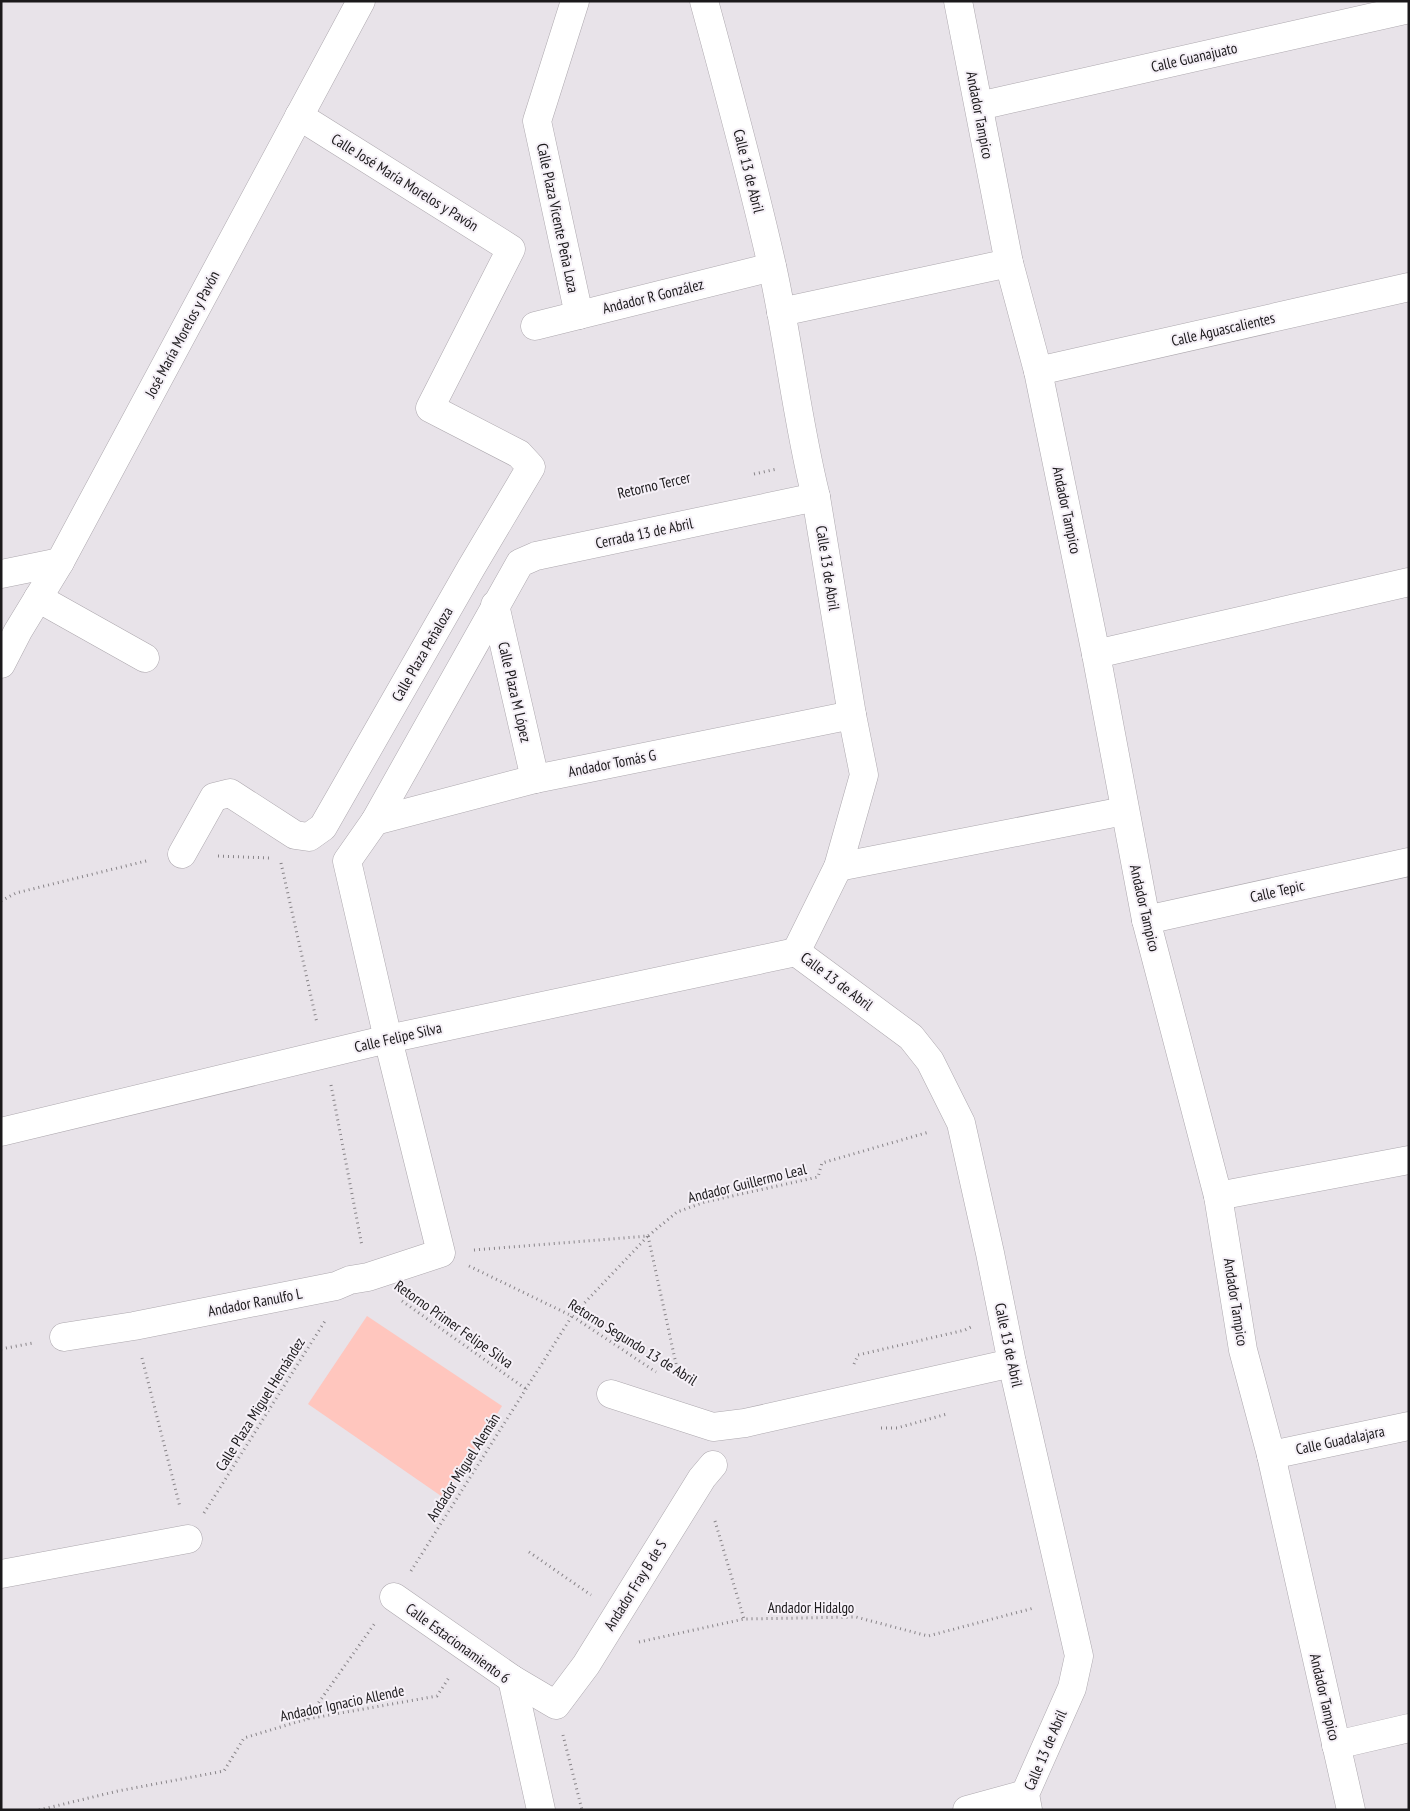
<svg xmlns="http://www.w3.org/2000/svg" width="1410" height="1811" font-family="'PT Sans Narrow',sans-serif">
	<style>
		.green { fill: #ffc6be }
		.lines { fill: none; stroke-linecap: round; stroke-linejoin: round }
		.minor-casing { stroke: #ada8ae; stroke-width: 29 }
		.path { stroke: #888488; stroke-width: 3; stroke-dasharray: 1 4; stroke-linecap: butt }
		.minor { stroke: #fff; stroke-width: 28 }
		.labels { text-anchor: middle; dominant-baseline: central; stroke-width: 4; stroke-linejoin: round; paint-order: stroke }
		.street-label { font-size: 15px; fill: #1b191b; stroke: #f5f0f7 }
	</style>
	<rect width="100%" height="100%" fill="#e8e3e9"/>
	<polygon class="green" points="367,1316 502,1406 444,1498 308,1404"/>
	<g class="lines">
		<g class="minor-casing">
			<g id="minor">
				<polyline points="575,1 537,121 579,315"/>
				<path d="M704,1C728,89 752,177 772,266C789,343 797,421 816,497L852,715L864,775L838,867L796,952L911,1037L930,1061L961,1123L990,1253L1012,1363L1079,1656L1072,1688L1025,1794L1028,1810"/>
				<polyline points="958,1 1009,263 1038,371 1096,654 1146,920 1218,1196 1243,1350 1271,1455 1351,1810"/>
				<polyline points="979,106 1409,9"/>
				<polyline points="781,312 1009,263"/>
				<polyline points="535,326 772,267"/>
				<polyline points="1038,371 1409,287"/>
				<polyline points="1,574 60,562"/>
				<polyline points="38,598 145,658"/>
				<polyline points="495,605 535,779"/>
				<polyline points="1096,654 1409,582"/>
				<polyline points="1,664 18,631 60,562 361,1"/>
				<polyline points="375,821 535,779 852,715"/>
				<polyline points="182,854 214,797 230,793 295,835 309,837 323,827 471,568 531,467 519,454 430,408 511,249 299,116"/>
				<polyline points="838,867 1124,811"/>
				<polyline points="1146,920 1409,862"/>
				<polyline points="1,1132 388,1039 796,952"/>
				<polyline points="1218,1196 1409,1160"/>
				<polyline points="64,1337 134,1326 336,1286 350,1280 368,1277 441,1253 388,1039 347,861 375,821 520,563 536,556 816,497"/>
				<polyline points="611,1394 713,1427 745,1423 1012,1363"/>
				<polyline points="1271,1455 1409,1426"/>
				<polyline points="1,1574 188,1539"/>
				<polyline points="394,1597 512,1679 556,1705 586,1665 702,1478 713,1465"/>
				<polyline points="512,1679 541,1810"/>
				<polyline points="1336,1745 1409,1728"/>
				<polyline points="967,1810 1025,1794"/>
			</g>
		</g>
		<g class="path">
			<polyline points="754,474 777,469"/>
			<polyline points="218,856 269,858"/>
			<polyline points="281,863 317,1023"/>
			<polyline points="1,901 16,893 150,860"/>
			<polyline points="331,1085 362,1246"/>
			<polyline points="648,1236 680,1382"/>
			<polyline points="474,1250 648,1236 677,1212 705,1202 818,1177 822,1163 929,1132"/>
			<polyline points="469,1266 572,1316 656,1372"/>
			<polyline points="402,1301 526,1389"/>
			<polyline points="1,1349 33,1343"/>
			<polyline points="142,1358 180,1507"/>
			<polyline points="854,1364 858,1355 965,1330 971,1327"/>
			<polyline points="881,1428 897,1428 947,1414"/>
			<polyline points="204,1513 325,1321"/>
			<polyline points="715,1521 744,1619"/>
			<polyline points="529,1552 591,1595"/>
			<polyline points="411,1571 572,1316 648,1236"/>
			<polyline points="639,1642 744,1619 856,1617 928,1636 1034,1608"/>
			<polyline points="307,1719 375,1623"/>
			<polyline points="563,1735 582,1810"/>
			<polyline points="39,1810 118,1791 224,1771 244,1738 307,1719 437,1696 450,1676"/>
		</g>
		<use href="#minor" class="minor"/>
	</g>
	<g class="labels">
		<g class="street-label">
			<text transform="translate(1194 57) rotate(-13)">Calle Guanajuato</text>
			<text transform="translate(980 115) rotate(79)">Andador Tampico</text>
			<text transform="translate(749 171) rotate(76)">Calle 13 de Abril</text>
			<text transform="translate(405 182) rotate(32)">Calle José María Morelos y Pavón</text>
			<text transform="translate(558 218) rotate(78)">Calle Plaza Vicente Peña Loza</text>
			<text transform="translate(653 296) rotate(-14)">Andador R González</text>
			<text transform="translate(1223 329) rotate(-13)">Calle Aguascalientes</text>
			<text transform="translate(182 334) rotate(-62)">José María Morelos y Pavón</text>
			<text transform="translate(654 485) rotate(-13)">Retorno Tercer</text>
			<text transform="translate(1067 510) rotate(78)">Andador Tampico</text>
			<text transform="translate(644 533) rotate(-12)">Cerrada 13 de Abril</text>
			<text transform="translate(828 568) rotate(81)">Calle 13 de Abril</text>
			<text transform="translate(422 654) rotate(-60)">Calle Plaza Peñaloza</text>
			<text transform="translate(515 692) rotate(77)">Calle Plaza M López</text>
			<text transform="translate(612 763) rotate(-11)">Andador Tomás G</text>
			<text transform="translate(1277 891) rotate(-13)">Calle Tepic</text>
			<text transform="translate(1145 908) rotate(77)">Andador Tampico</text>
			<text transform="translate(837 981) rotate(37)">Calle 13 de Abril</text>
			<text transform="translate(398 1037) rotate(-13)">Calle Felipe Silva</text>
			<text transform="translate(747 1183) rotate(-14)">Andador Guillermo Leal</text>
			<text transform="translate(255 1302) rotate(-11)">Andador Ranulfo L</text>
			<text transform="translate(1236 1302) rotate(81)">Andador Tampico</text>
			<text transform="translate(454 1324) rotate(35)">Retorno Primer Felipe Silva</text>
			<text transform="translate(633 1342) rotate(32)">Retorno Segundo 13 de Abril</text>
			<text transform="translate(1009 1345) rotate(78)">Calle 13 de Abril</text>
			<text transform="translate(260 1404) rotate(-58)">Calle Plaza Miguel Hernández</text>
			<text transform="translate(1340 1440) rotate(-12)">Calle Guadalajara</text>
			<text transform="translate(463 1467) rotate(-58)">Andador Miguel Alemán</text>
			<text transform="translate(635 1585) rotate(-58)">Andador Fray B de S</text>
			<text x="811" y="1607">Andador Hidalgo</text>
			<text transform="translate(458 1643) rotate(36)">Calle Estacionamiento 6</text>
			<text transform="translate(1325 1697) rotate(77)">Andador Tampico</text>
			<text transform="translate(342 1703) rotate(-12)">Andador Ignacio Allende</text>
			<text transform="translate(1045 1750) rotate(-67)">Calle 13 de Abril</text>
		</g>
	</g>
	<rect width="1410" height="1811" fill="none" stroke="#1b191b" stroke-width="5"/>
</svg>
